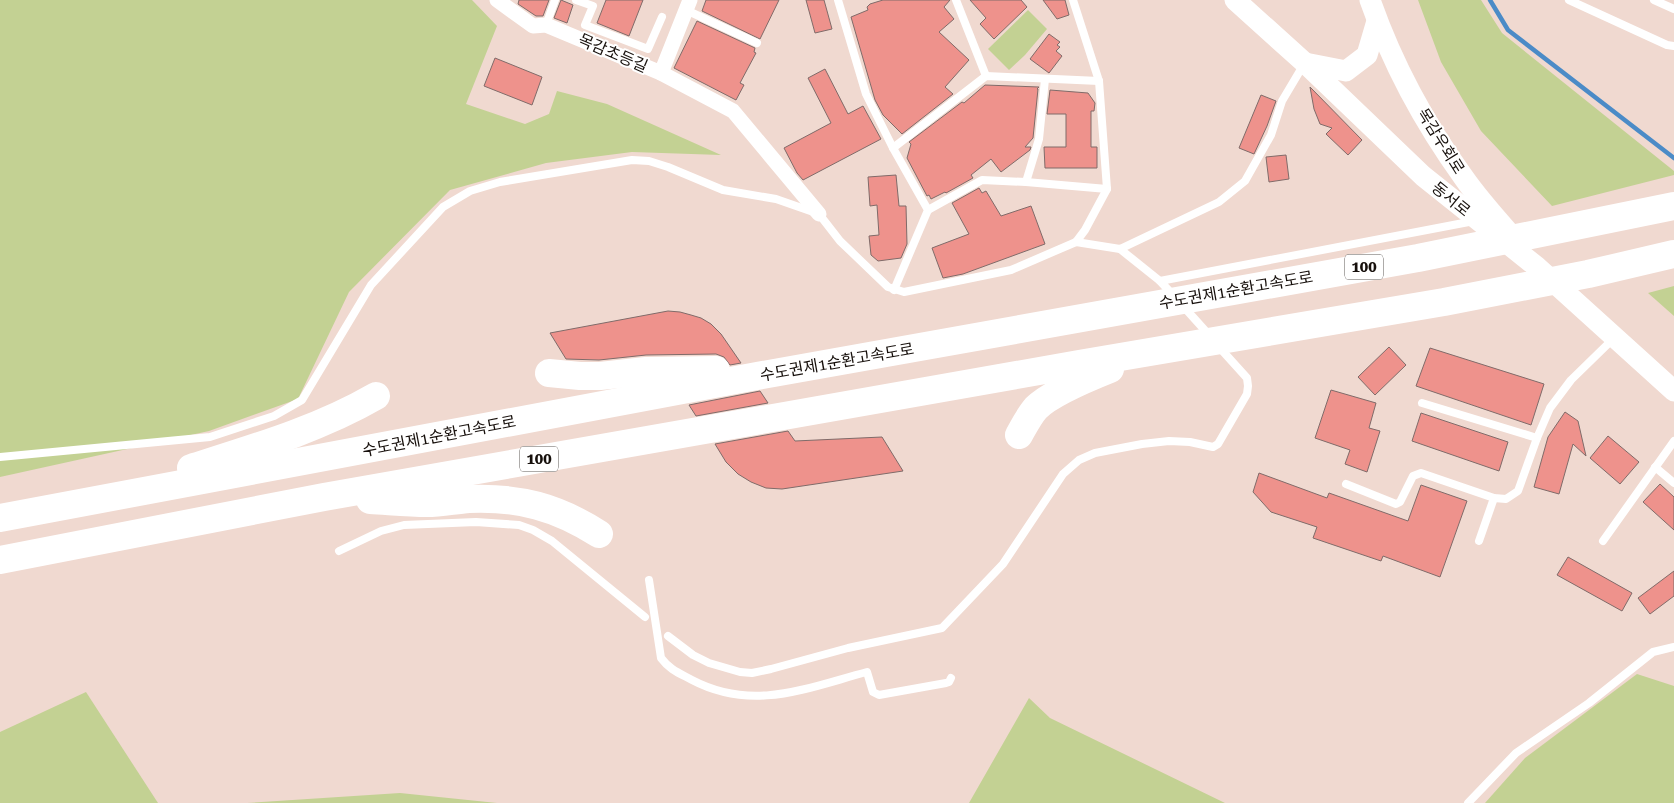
<svg xmlns="http://www.w3.org/2000/svg" width="1674" height="803" font-family="'Roboto Serif','Noto Sans KR',serif">
	<style>
		.green { fill: #c3d193 }
		.lines { fill: none; stroke-linecap: round; stroke-linejoin: round }
		.stream { stroke: #4b8bc7; stroke-width: 4.5 }
		.building { fill: #ee928c; stroke: #806b69 }
		.lane { stroke: #fff; stroke-width: 8 }
		.street { stroke: #fff; stroke-width: 15 }
		.secondary { stroke: #fff; stroke-width: 21 }
		.highway { stroke: #fff; stroke-width: 28 }
		.labels { text-anchor: middle; dominant-baseline: central; stroke-width: 4; stroke-linejoin: round; paint-order: stroke }
		.shield { fill: #fff; stroke: #5d5855; stroke-width: 1 }
		.shield-label { font-size: 15px; font-weight: bold; fill: #17100c }
		.street-label { font-size: 16px; fill: #17100c; stroke: #fff }
	</style>
	<rect width="100%" height="100%" fill="#f0d9d0"/>
	<g class="green">
		<polygon points="0,0 472,0 497,26 466,104 525,124 549,114 557,91 607,104 721,155 632,152 546,163 450,190 349,292 298,399 209,431 0,477"/>
		<polygon points="1418,0 1481,0 1502,33 1674,171 1674,175 1552,206 1481,131 1441,62"/>
		<polygon points="1028,10 1047,29 1025,55 1009,70 988,49"/>
		<polygon points="1674,286 1674,316 1648,293"/>
		<polygon points="1637,674 1674,686 1674,803 1485,803 1525,758"/>
		<polygon points="86,692 158,803 0,803 0,732"/>
		<polygon points="1029,698 1050,718 1225,803 969,803"/>
		<polygon points="400,793 497,803 247,803"/>
	</g>
	<g class="lines">
		<polyline class="stream" points="1490,0 1508,30 1674,158"/>
	</g>
	<g class="building">
		<polygon points="519,0 549,0 543,16 536,16 518,4"/>
		<polygon points="561,0 573,5 567,23 554,18"/>
		<polygon points="606,0 643,0 629,36 597,23"/>
		<polygon points="706,0 779,0 760,39 702,11"/>
		<polygon points="806,0 824,0 832,29 815,33"/>
		<polygon points="883,0 950,0 944,7 954,19 939,32 969,60 945,87 953,94 902,134 883,115 875,100 851,17 868,10 867,7 870,4"/>
		<polygon points="970,0 1021,0 1027,7 994,39 980,24 986,18"/>
		<polygon points="1043,0 1065,0 1069,15 1057,19"/>
		<polygon points="697,21 755,48 754,52 756,53 740,83 744,85 736,100 674,68"/>
		<polygon points="1049,34 1060,42 1057,45 1060,47 1056,51 1062,56 1049,73 1030,59"/>
		<polygon points="495,58 542,77 532,105 484,86"/>
		<polygon points="825,69 848,114 863,106 881,139 803,180 797,173 784,148 831,123 808,78"/>
		<polygon points="985,85 1039,87 1037,89 1038,89 1033,138 1025,147 1031,147 1030,150 1001,172 991,159 971,175 973,178 946,193 945,192 931,199 929,195 927,196 907,158 911,144 909,142 962,102 964,103"/>
		<polygon points="1310,87 1362,140 1348,155 1326,134 1332,128 1320,124 1314,109"/>
		<polygon points="1050,90 1088,93 1095,103 1094,111 1091,111 1091,147 1097,147 1097,168 1045,168 1044,147 1066,147 1066,114 1047,114"/>
		<polygon points="1261,95 1276,101 1267,126 1254,154 1239,148"/>
		<polygon points="1286,155 1289,179 1269,182 1266,157"/>
		<polygon points="896,175 899,206 906,206 907,244 901,258 878,261 871,255 869,236 879,235 877,205 870,206 868,177"/>
		<polygon points="979,188 982,193 986,191 1001,216 1031,206 1045,244 963,274 943,278 932,248 969,234 952,203"/>
		<polygon points="668,311 680,312 691,315 701,318 711,324 721,334 741,363 730,365 724,357 716,354 646,355 599,360 566,359 550,333"/>
		<polygon points="1389,347 1406,365 1375,395 1358,377"/>
		<polygon points="1430,348 1544,384 1531,425 1416,386"/>
		<polygon points="1331,390 1376,403 1369,428 1380,431 1367,472 1345,464 1350,450 1315,438"/>
		<polygon points="760,391 768,403 696,416 689,405"/>
		<polygon points="1565,412 1578,421 1586,456 1573,444 1559,494 1534,487 1548,437"/>
		<polygon points="1421,413 1508,442 1499,471 1412,441"/>
		<polygon points="788,431 795,441 882,437 903,471 782,489 766,488 751,482 738,474 726,462 715,444"/>
		<polygon points="1608,436 1639,462 1620,484 1590,458"/>
		<polygon points="1259,473 1327,498 1329,493 1408,521 1421,485 1467,501 1440,577 1383,556 1381,561 1313,538 1317,527 1271,512 1253,492"/>
		<polygon points="1660,484 1674,497 1674,530 1643,502"/>
		<polygon points="1568,557 1632,593 1622,611 1557,575"/>
		<polygon points="1674,571 1674,596 1650,614 1638,598"/>
	</g>
	<g class="lines">
		<g class="lane">
			<polyline points="576,0 593,6 585,25 648,49 662,17"/>
			<polyline points="838,0 866,94 893,148 928,210 894,290"/>
			<polyline points="956,0 986,76"/>
			<polyline points="1073,0 1099,81 1107,189 1085,230 1076,242"/>
			<polyline points="1569,0 1667,45 1674,46"/>
			<polyline points="1654,0 1674,9"/>
			<polyline points="686,10 757,43"/>
			<polyline points="546,25 555,0"/>
			<polyline points="893,148 986,76 1099,81"/>
			<polyline points="1026,182 1039,139 1045,79"/>
			<polyline points="928,210 982,180 1026,182 1107,189"/>
			<polyline points="1120,249 1160,281"/>
			<polyline points="1173,295 1160,281 1474,221"/>
			<polyline points="1183,306 1210,336"/>
			<polyline points="1422,403 1537,438"/>
			<polyline points="0,457 210,437 274,416 302,400 371,285 443,207 470,191 500,182 632,160 649,161 668,167 723,190 776,199 819,214 840,241 888,287 904,292 1011,270 1076,242 1120,249 1219,202 1245,181 1271,135 1282,101 1304,64"/>
			<polyline points="1655,467 1674,483"/>
			<polyline points="1346,484 1396,504 1400,502 1413,476 1421,473 1494,498 1506,499 1518,491 1537,438 1550,408 1571,380 1613,339"/>
			<polyline points="1479,541 1494,498"/>
			<polyline points="1603,541 1674,441"/>
			<polyline points="339,551 381,531 404,525 476,522 519,525 533,530 552,541 645,617"/>
			<path d="M649,580L661,658C670,670 679,673 692,680C753,712 806,688 867,672L873,692L879,695L946,683L949,682L951,678"/>
			<polyline points="668,636 693,655 709,663 740,672 752,673 771,669 848,648 942,628 1003,564 1063,474 1079,460 1095,453 1142,444 1169,441 1190,442 1213,447 1218,444 1247,394 1248,386 1247,378 1219,347"/>
			<polyline points="1468,803 1516,753 1589,703 1653,652 1674,647"/>
		</g>
		<g class="street">
			<polyline points="497,0 533,26 546,25 661,73 690,0"/>
			<polyline points="661,73 733,111 819,214"/>
		</g>
		<g class="secondary">
			<polyline points="1235,0 1305,63 1423,176 1537,267 1674,391"/>
			<path d="M1370,0C1392,63 1425,124 1464,178C1478,198 1494,216 1510,234"/>
			<polyline points="1305,63 1346,71 1367,55 1377,21"/>
		</g>
		<g class="highway">
			<polyline points="549,373 580,376 600,376 646,371 716,370"/>
			<path d="M1019,435C1024,426 1029,416 1036,408C1051,393 1090,377 1110,369"/>
			<path d="M191,468C254,448 319,429 376,396"/>
			<path d="M370,500C389,501 408,503 427,503C441,503 455,500 469,499C519,497 557,507 599,534"/>
			<polyline points="0,518 757,376 1418,258 1674,206"/>
			<polyline points="0,560 324,497 1079,364 1444,302 1588,274 1674,254"/>
		</g>
	</g>
	<g class="labels">
		<g class="shield">
			<rect x="1345" y="254.5" width="38" height="25" rx="4"/>
			<rect x="520" y="446.5" width="38" height="25" rx="4"/>
		</g>
		<g class="shield-label">
			<text x="1364" y="267">100</text>
			<text x="539" y="459">100</text>
		</g>
		<g class="street-label">
			<text transform="translate(613 53) rotate(23)">목감초등길</text>
			<text transform="translate(1441 141) rotate(58)">목감우회로</text>
			<text transform="translate(1451 199) rotate(39)">동서로</text>
			<text transform="translate(1236 290) rotate(-10)">수도권제1순환고속도로</text>
			<text transform="translate(837 362) rotate(-10)">수도권제1순환고속도로</text>
			<text transform="translate(439 436) rotate(-11)">수도권제1순환고속도로</text>
		</g>
	</g>
</svg>
